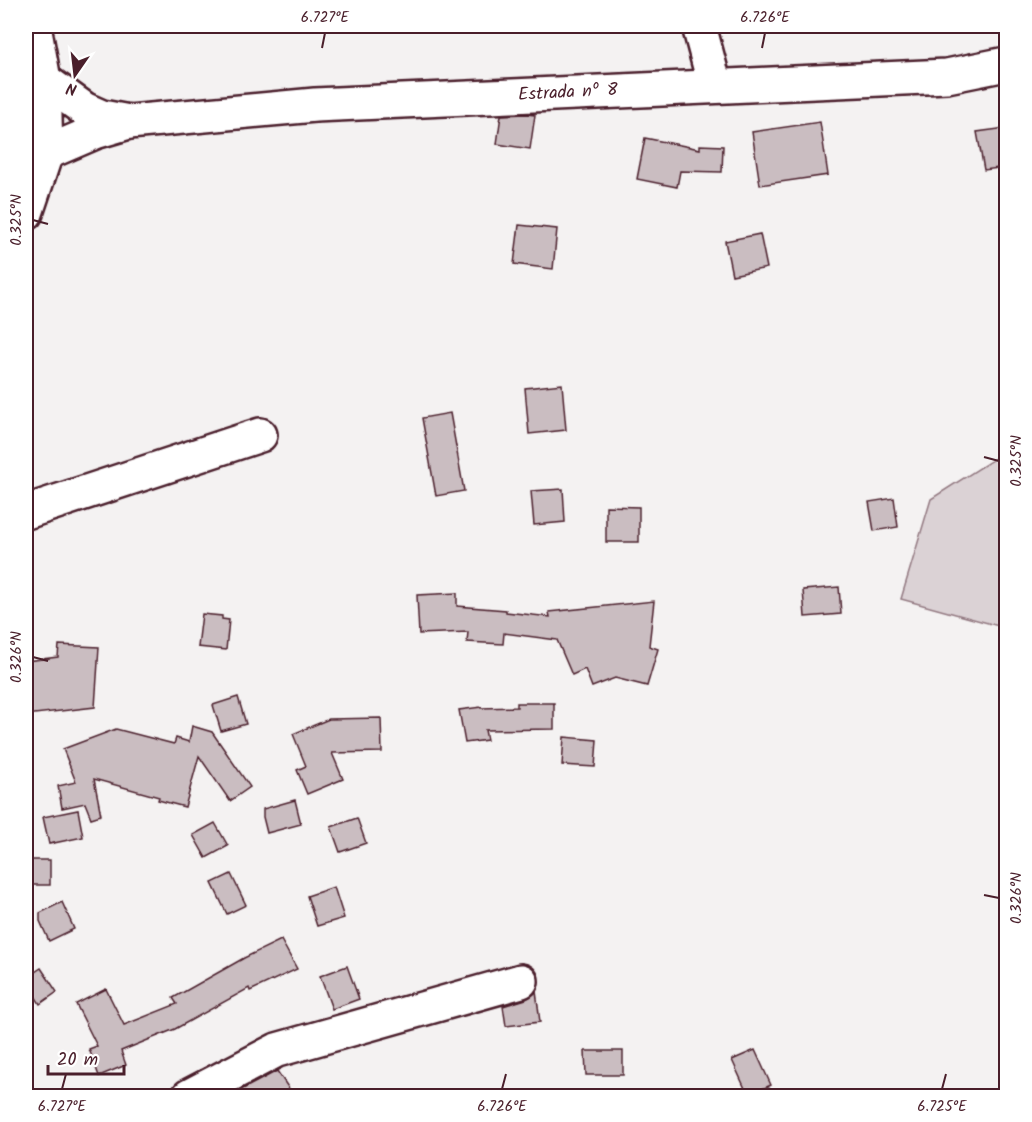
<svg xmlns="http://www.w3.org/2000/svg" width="1032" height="1122" font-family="Kalam,sans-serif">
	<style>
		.green { fill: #dbd2d5; stroke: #927880; stroke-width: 1.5 }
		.building { fill: #cabdc1; stroke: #4a1f2b; stroke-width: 1.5 }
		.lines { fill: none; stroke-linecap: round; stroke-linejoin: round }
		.minor-casing { stroke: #4a1f2b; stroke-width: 38 }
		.major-casing { stroke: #4a1f2b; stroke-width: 38 }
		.minor { stroke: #fff; stroke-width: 33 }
		.major { stroke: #fff; stroke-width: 33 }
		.ticks { fill: none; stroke: #4a1f2b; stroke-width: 2 }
		.labels { text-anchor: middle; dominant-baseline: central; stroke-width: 6; stroke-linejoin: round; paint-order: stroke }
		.street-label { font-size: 18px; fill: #4a1f2b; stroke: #fff }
		.neatline { fill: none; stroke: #4a1f2b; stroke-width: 2 }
		.ticks-label { font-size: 15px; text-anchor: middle; fill: #4a1f2b }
	</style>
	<rect width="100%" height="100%" fill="#f4f2f2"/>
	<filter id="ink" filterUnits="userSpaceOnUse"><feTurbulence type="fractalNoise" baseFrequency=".0167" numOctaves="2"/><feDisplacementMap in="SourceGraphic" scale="12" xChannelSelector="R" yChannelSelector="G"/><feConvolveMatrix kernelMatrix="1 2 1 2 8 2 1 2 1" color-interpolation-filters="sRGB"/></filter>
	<g filter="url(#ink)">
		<polygon class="green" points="1006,451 1006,628 901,599 931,499"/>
		<g class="building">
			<polygon points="526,114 535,115 530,149 497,144 501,115"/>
			<polygon points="820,122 828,175 760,185 752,132"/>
			<polygon points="1006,128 1006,167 984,170 977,132"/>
			<polygon points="645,138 700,149 700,145 723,146 722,172 680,171 677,187 637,179"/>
			<polygon points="519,225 557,229 553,269 514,264"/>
			<polygon points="760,234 767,268 732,275 725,241"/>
			<polygon points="562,384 566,430 529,434 525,388"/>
			<polygon points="450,413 464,491 436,496 422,418"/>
			<polygon points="563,489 565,522 534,525 531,491"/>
			<polygon points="894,498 898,527 874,531 869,502"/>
			<polygon points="606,506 639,507 639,542 606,542"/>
			<polygon points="839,587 841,614 805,617 803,590"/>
			<polygon points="457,593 457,606 506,610 506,612 550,617 549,612 654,601 649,646 658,649 647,686 615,678 592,687 585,669 572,675 557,640 504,633 503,644 467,642 468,632 419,634 417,595"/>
			<polygon points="202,614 222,616 222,619 229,620 226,650 198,647"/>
			<polygon points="59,645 99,647 95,707 26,715 26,661 58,657"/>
			<polygon points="238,697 246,724 221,731 213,705"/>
			<polygon points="517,703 554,703 554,729 485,730 487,740 465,743 459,710 481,707 481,708 517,707"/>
			<polygon points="381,718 382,752 332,753 343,779 307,794 297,770 306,766 293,734 329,719"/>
			<polygon points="192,726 212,732 250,787 230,801 199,756 185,807 158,800 159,797 94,779 101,815 91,818 85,803 62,808 58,786 76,782 63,749 116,729 174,744 176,738 189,742"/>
			<polygon points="564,737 597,740 595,767 562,765"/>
			<polygon points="295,800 301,824 267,833 263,817 263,809"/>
			<polygon points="78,810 83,837 49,844 43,817"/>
			<polygon points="357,818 366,843 340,852 331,827"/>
			<polygon points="215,823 228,846 206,858 193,835"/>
			<rect x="26" y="860" width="24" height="25"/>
			<polygon points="231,874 246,905 227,914 212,883"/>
			<polygon points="334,887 344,918 317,926 307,896"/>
			<polygon points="62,902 74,929 49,941 40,921 40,913"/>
			<polygon points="281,940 297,969 250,991 249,988 175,1029 121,1051 126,1065 99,1076 89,1049 97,1046 76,1004 106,989 124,1025 177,1004 173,998 244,958"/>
			<polygon points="347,966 359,999 332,1009 320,976"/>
			<polygon points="41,968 57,992 40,1004 26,982 26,978"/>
			<polygon points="536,991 540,1022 506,1026 503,1006 526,999 534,994"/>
			<polygon points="755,1050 771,1085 748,1095 732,1060"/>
			<polygon points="585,1051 623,1051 623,1075 586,1075"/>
			<polygon points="277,1071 294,1096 231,1096 241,1090"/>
		</g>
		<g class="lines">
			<g class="minor-casing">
				<g id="minor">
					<polyline points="699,26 715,86"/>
					<polyline points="26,512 260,435"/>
					<polyline points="189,1096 277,1050 521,981"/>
				</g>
			</g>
			<g class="major-casing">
				<g id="major">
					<polyline points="44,80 84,109 102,117 129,122"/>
					<polyline points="46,153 95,132 129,122 315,105 947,76 1006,64"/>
					<polyline points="26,213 46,153 44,80 34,26"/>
				</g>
			</g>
			<use href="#minor" class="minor"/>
			<use href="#major" class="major"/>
		</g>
	</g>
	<path class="ticks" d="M322,48L325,33M762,48L765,33M33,220L48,224M984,457L999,461M33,657L48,661M984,895L999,898M62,1089L66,1074M502,1089L506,1074M942,1089L946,1074"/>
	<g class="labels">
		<g class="street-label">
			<text transform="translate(568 93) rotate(-3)">Estrada nº 8</text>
		</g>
	</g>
	<rect width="1032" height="1122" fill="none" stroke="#fff" stroke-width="66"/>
	<g transform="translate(75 75) rotate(194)" stroke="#ffffff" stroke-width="4.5" paint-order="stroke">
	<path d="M0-4.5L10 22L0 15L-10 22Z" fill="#4a1f2b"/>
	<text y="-9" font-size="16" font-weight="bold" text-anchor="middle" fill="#4a1f2b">N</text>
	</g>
	<path d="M48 1065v9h76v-9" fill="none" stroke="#4a1f2b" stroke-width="3"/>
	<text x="57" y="1065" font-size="18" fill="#4a1f2b" stroke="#ffffff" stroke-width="4.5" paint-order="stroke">20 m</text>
	<rect x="33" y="33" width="966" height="1056" class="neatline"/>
	<g class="ticks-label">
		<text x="325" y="22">6.727°E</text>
		<text x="765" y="22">6.726°E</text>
		<text transform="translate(16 220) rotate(-90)" y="5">0.325°N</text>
		<text transform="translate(1016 461) rotate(-90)" y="5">0.325°N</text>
		<text transform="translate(16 657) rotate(-90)" y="5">0.326°N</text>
		<text transform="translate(1016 898) rotate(-90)" y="5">0.326°N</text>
		<text x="62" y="1111">6.727°E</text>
		<text x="502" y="1111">6.726°E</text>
		<text x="942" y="1111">6.725°E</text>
	</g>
</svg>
